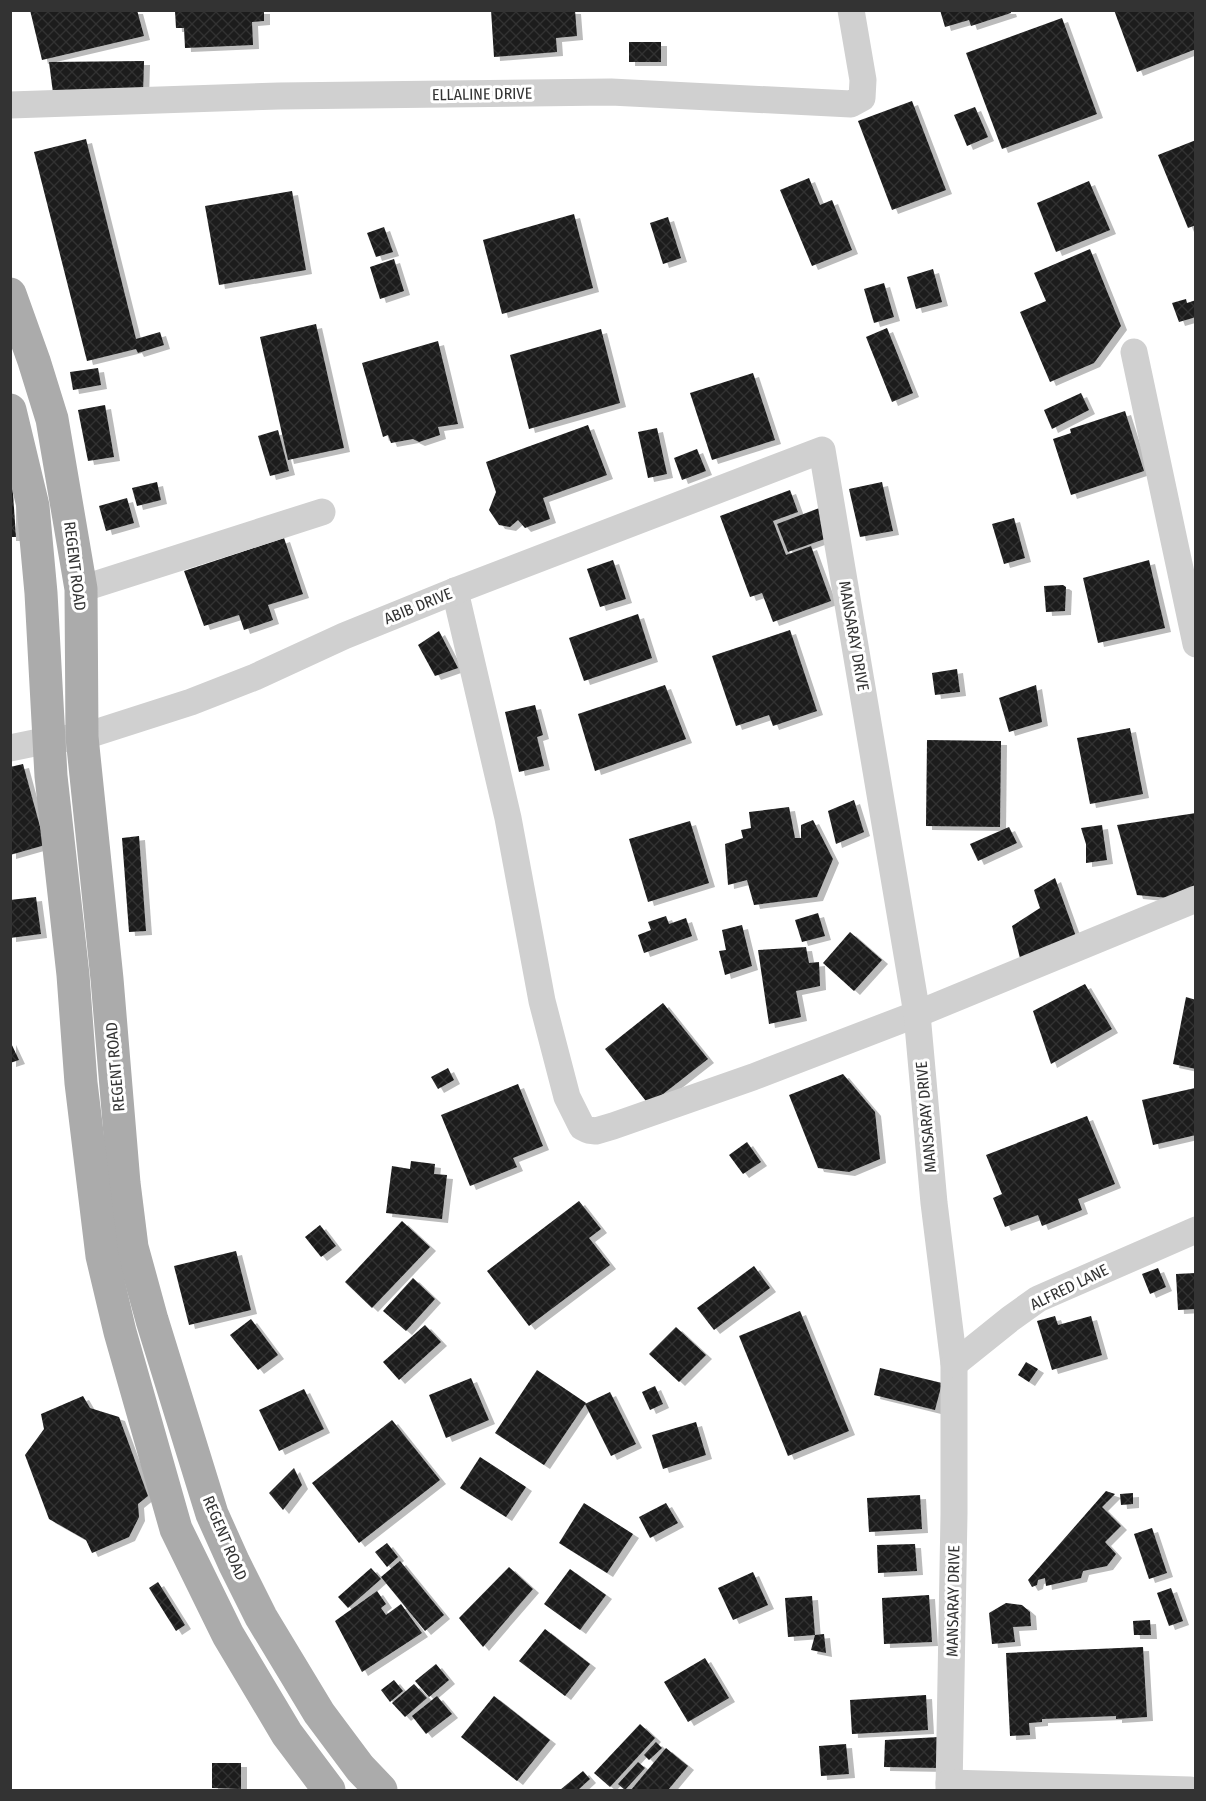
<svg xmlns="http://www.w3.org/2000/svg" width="1206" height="1801" font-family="'Fira Sans Condensed',sans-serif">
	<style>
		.building { fill: url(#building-cross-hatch); filter: url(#shadow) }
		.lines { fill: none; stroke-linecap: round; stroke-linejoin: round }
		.minor { stroke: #d0d0d0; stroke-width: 27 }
		.primary { stroke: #ababab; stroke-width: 33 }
		.labels { text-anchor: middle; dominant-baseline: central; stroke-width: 6; stroke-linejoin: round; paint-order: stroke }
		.street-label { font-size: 16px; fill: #333; stroke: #fff }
	</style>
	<defs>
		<pattern id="building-cross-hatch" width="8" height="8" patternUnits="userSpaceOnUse" patternTransform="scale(1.5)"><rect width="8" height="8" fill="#1a1a1a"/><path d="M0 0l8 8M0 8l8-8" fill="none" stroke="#333"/></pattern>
		<filter id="shadow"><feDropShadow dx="6" dy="4" stdDeviation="0" flood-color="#0004"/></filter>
	</defs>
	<rect width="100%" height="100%" fill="#fff"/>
	<g class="building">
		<polygon points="30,10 137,10 144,36 42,60"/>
		<polygon points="193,10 264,10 264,21 252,22 253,45 185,48 184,28 176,28 175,11"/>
		<polygon points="491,10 575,10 577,36 556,38 557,52 494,57"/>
		<polygon points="940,10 1010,10 1011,13 971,26 969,20 945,27"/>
		<polygon points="1114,10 1196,10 1196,49 1137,72"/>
		<polygon points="1062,18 1097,114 1002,149 966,53"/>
		<rect x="629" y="42" width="32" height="20"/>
		<polygon points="144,61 143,94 53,93 49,62"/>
		<polygon points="912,101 946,190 892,210 858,121"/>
		<polygon points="975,107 988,137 967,146 954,115"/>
		<polygon points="86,139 136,339 160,332 164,345 138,353 136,349 87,361 34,152"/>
		<polygon points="1196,140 1196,225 1188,228 1158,155"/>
		<polygon points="809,178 820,205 832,200 852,250 812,266 780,190"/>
		<polygon points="1089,181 1110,230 1056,252 1037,203"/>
		<polygon points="292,191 306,270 219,285 205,206"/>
		<polygon points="574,214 593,288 502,314 483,240"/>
		<polygon points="668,217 681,258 663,264 650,223"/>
		<polygon points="384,227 393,252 376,257 367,233"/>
		<polygon points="1090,249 1121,326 1094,363 1050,382 1020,312 1046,301 1034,273"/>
		<polygon points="394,259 404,291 380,299 370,267"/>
		<polygon points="933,269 942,302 916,309 907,277"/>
		<polygon points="884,283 894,317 874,323 864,289"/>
		<polygon points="1186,299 1187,303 1196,300 1196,317 1179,322 1172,303"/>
		<polygon points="316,324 344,448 288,460 260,337"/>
		<polygon points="887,328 913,393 892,402 866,337"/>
		<polygon points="601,329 620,403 529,429 510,355"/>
		<polygon points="438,341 458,424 438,427 440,435 419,442 413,439 391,443 388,435 383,437 362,363"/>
		<polygon points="98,368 101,385 73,390 70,372"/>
		<polygon points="753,373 775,440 712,460 690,393"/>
		<polygon points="1081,393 1089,410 1052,429 1044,410"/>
		<polygon points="105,405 114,457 88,461 78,410"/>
		<polygon points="1125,411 1144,471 1071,495 1053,439 1071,433 1070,429"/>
		<polygon points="588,425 607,475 543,498 550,519 525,528 518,520 510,527 499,525 489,510 496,492 486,462"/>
		<polygon points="657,428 667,474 648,478 638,432"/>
		<polygon points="278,430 289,471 270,476 258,436"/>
		<polygon points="697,449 706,471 682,480 674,458"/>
		<polygon points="10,479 12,479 16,537 10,537"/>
		<polygon points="157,482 161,500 137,506 132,488"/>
		<polygon points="882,482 893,531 860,537 849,489"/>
		<polygon points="790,490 798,512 773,521 786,555 811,546 831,601 773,622 762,593 750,597 720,516"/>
		<polygon points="127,498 134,523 106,531 99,506"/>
		<polygon points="822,507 833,536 788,552 777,524"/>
		<polygon points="1014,518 1025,558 1004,564 992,524"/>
		<polygon points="284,538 303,594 268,605 273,620 244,630 239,615 204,626 184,571"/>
		<polygon points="613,560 626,599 600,607 587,569"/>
		<polygon points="1149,560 1165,628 1098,643 1083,578"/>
		<polygon points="1063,585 1066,587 1065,611 1046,612 1044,586"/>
		<polygon points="638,614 652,658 584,681 569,638"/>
		<polygon points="790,630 817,711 773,726 769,715 736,726 712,656"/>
		<polygon points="439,631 458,668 435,676 418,645"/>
		<polygon points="957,669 960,692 935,695 932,673"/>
		<polygon points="665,685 686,739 595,771 578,714"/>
		<polygon points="1036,685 1042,722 1009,732 999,698"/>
		<polygon points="535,705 543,735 537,737 544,766 519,772 505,712"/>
		<polygon points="1130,728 1143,794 1090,804 1077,738"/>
		<polygon points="927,740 1001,741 1000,827 926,826"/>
		<polygon points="23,764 45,845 10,855 10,767"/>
		<polygon points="854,800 864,832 836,844 828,811"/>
		<polygon points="789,807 795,838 801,838 801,825 813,820 833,859 817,897 754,905 747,880 728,885 725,844 743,838 741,830 751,828 749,812"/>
		<polygon points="1196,813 1196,890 1179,899 1137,895 1117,825"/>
		<polygon points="690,821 709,883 648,902 629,839"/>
		<polygon points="1102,825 1107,860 1086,863 1086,844 1081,828"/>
		<polygon points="1009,827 1017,843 978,861 970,844"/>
		<polygon points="139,836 146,931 129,932 122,838"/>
		<polygon points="1055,878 1078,942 1021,962 1012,926 1040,908 1034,890"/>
		<polygon points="36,897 41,934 10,938 10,900"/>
		<polygon points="818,913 825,936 802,942 795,920"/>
		<polygon points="666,916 669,924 686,918 692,936 644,953 638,935 651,930 648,922"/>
		<polygon points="742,925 752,966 725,975 719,951 726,950 722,930"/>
		<polygon points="850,932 882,960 854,991 823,963"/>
		<polygon points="806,947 809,963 819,962 820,986 796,991 801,1017 769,1024 758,950"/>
		<polygon points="1085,984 1112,1029 1051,1064 1033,1011"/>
		<polygon points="1186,997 1196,1000 1196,1069 1173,1064"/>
		<polygon points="663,1003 708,1059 649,1105 605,1049"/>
		<polygon points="10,1041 19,1060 10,1063"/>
		<polygon points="448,1068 454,1080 438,1089 431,1077"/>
		<polygon points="843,1074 875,1112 880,1159 849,1172 818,1168 789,1095"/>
		<polygon points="518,1084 543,1146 513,1158 517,1167 470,1186 441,1115"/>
		<polygon points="1195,1088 1196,1135 1153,1145 1142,1100"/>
		<polygon points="1087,1116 1115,1184 1078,1199 1082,1210 1042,1226 1038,1215 1005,1227 993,1198 1002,1194 986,1155"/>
		<polygon points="747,1142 761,1162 743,1174 729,1155"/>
		<polygon points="411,1161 435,1164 434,1174 447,1175 442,1219 386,1213 392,1166 410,1169"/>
		<polygon points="579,1201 601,1229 589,1238 610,1265 529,1326 487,1271"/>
		<polygon points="402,1221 430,1247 372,1308 345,1282"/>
		<polygon points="320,1225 336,1246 321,1257 305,1237"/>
		<polygon points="236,1251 251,1310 189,1325 174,1266"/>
		<polygon points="754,1266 770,1288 714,1330 697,1308"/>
		<polygon points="1158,1268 1166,1287 1150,1294 1142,1274"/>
		<polygon points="1196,1273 1196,1309 1178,1310 1176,1274"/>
		<polygon points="413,1278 435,1299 406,1331 383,1311"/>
		<polygon points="800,1311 849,1431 788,1456 739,1336"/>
		<polygon points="1055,1316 1058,1325 1091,1316 1102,1355 1052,1370 1037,1321"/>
		<polygon points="251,1319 278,1355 258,1370 230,1335"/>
		<polygon points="425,1325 441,1342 399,1380 383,1362"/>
		<polygon points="676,1327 706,1355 679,1382 649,1354"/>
		<polygon points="1026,1362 1038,1369 1029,1382 1018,1375"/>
		<polygon points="880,1368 942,1383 935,1410 874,1395"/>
		<polygon points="537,1370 586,1403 544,1465 495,1433"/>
		<polygon points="471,1378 489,1420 446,1438 429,1395"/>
		<polygon points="655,1386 663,1404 650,1410 642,1392"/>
		<polygon points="304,1389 324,1429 279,1451 259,1410"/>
		<polygon points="610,1392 636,1444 611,1456 585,1404"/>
		<polygon points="83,1396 90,1408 119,1417 148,1496 138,1504 139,1517 129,1537 92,1553 86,1540 49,1519 25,1455 44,1429 41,1414"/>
		<polygon points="392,1420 440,1480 359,1543 312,1483"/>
		<polygon points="696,1422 706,1455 663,1469 652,1435"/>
		<polygon points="480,1457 526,1487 506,1517 460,1488"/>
		<polygon points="294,1468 302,1485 283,1510 269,1493"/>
		<polygon points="1106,1491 1115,1494 1102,1507 1121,1526 1105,1542 1116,1554 1107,1566 1083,1571 1081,1578 1046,1586 1045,1578 1038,1580 1037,1585 1032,1587 1028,1580"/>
		<polygon points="1133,1493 1133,1504 1121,1505 1120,1494"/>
		<polygon points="920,1495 922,1529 869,1532 867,1498"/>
		<polygon points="584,1503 633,1534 607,1573 559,1543"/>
		<polygon points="666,1503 678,1523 650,1538 639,1517"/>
		<polygon points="1152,1528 1167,1573 1149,1579 1134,1534"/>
		<polygon points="387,1543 398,1557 387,1567 375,1552"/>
		<polygon points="915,1544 917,1571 878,1573 877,1545"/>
		<polygon points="400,1561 444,1615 425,1631 381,1577"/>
		<polygon points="509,1567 533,1589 483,1647 459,1618"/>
		<polygon points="371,1568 381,1579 348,1608 338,1597"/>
		<polygon points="570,1569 606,1595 580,1630 544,1604"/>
		<polygon points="753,1572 768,1605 733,1620 718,1588"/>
		<polygon points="158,1582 185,1625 176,1631 149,1588"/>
		<polygon points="1171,1588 1183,1621 1169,1626 1157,1593"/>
		<polygon points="377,1591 386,1604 381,1608 386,1615 401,1604 422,1633 362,1672 335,1621"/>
		<polygon points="929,1595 932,1642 884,1644 882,1598"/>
		<polygon points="812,1596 815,1635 824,1634 826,1653 811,1650 815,1635 788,1637 785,1598"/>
		<polygon points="1006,1603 1022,1605 1030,1612 1031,1626 1013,1627 1015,1642 992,1644 989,1613"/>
		<polygon points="1150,1620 1151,1635 1134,1635 1133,1621"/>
		<polygon points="545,1629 590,1664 565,1696 519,1661"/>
		<polygon points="1143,1647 1147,1717 1116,1719 1116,1716 1042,1719 1042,1722 1029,1723 1030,1735 1010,1736 1006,1653"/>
		<polygon points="705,1658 729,1698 688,1722 664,1682"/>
		<polygon points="436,1664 449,1680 429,1697 415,1681"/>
		<polygon points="394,1680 403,1691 390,1702 381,1690"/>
		<polygon points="414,1684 427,1698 405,1717 392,1703"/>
		<polygon points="926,1695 928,1730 852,1734 850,1700"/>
		<polygon points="437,1696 452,1714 426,1734 412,1716"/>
		<polygon points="494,1696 550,1740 517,1781 461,1737"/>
		<polygon points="640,1724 655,1738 610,1787 594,1773"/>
		<polygon points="939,1737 941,1768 884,1767 885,1740"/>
		<polygon points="656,1742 662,1748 649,1760 644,1755"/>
		<polygon points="846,1744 849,1774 821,1776 819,1746"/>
		<polygon points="666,1748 688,1766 668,1790 631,1790"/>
		<polygon points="638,1762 645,1768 625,1790 618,1784"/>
		<polygon points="212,1763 241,1763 241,1789 212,1788"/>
		<polygon points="583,1771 590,1779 578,1790 560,1790"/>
	</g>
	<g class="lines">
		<g class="minor">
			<polyline points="10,105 279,96 611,92 851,104 862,98 863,80 851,10"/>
			<polyline points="1134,352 1196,644"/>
			<polyline points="81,589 322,512"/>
			<polyline points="455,591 508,818 542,1001 567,1097 582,1127 588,1130 596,1131 613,1126 753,1077 917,1014 1196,899"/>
			<polyline points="10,748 49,740 82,737 191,702 255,677 344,636 455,591 822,450 917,1014 934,1203 954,1364 954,1514 949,1790"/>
			<polyline points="954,1364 1010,1319 1038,1299 1196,1230"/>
			<polyline points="949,1783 1190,1790"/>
		</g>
		<g class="primary">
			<polyline points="10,294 34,361 52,419 81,589 82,737 107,979 124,1183 132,1247 152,1320 212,1514 234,1563 261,1617 319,1713 360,1768 381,1790"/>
			<polyline points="10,410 33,506 41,593 51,776 73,975 81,1083 102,1256 120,1332 176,1529 228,1635 287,1734 329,1790"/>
		</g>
	</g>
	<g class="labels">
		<g class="street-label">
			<text transform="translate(482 94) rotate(-1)">ELLALINE DRIVE</text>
			<text transform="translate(75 566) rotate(83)">REGENT ROAD</text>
			<text transform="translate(418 606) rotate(-22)">ABIB DRIVE</text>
			<text transform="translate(854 636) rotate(80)">MANSARAY DRIVE</text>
			<text transform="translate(115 1067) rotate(-95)">REGENT ROAD</text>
			<text transform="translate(926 1117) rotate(-95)">MANSARAY DRIVE</text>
			<text transform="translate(1069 1287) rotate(-26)">ALFRED LANE</text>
			<text transform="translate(225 1538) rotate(67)">REGENT ROAD</text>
			<text transform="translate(953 1601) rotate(-89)">MANSARAY DRIVE</text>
		</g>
	</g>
	<rect width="1206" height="1801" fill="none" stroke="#333333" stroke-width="24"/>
</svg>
